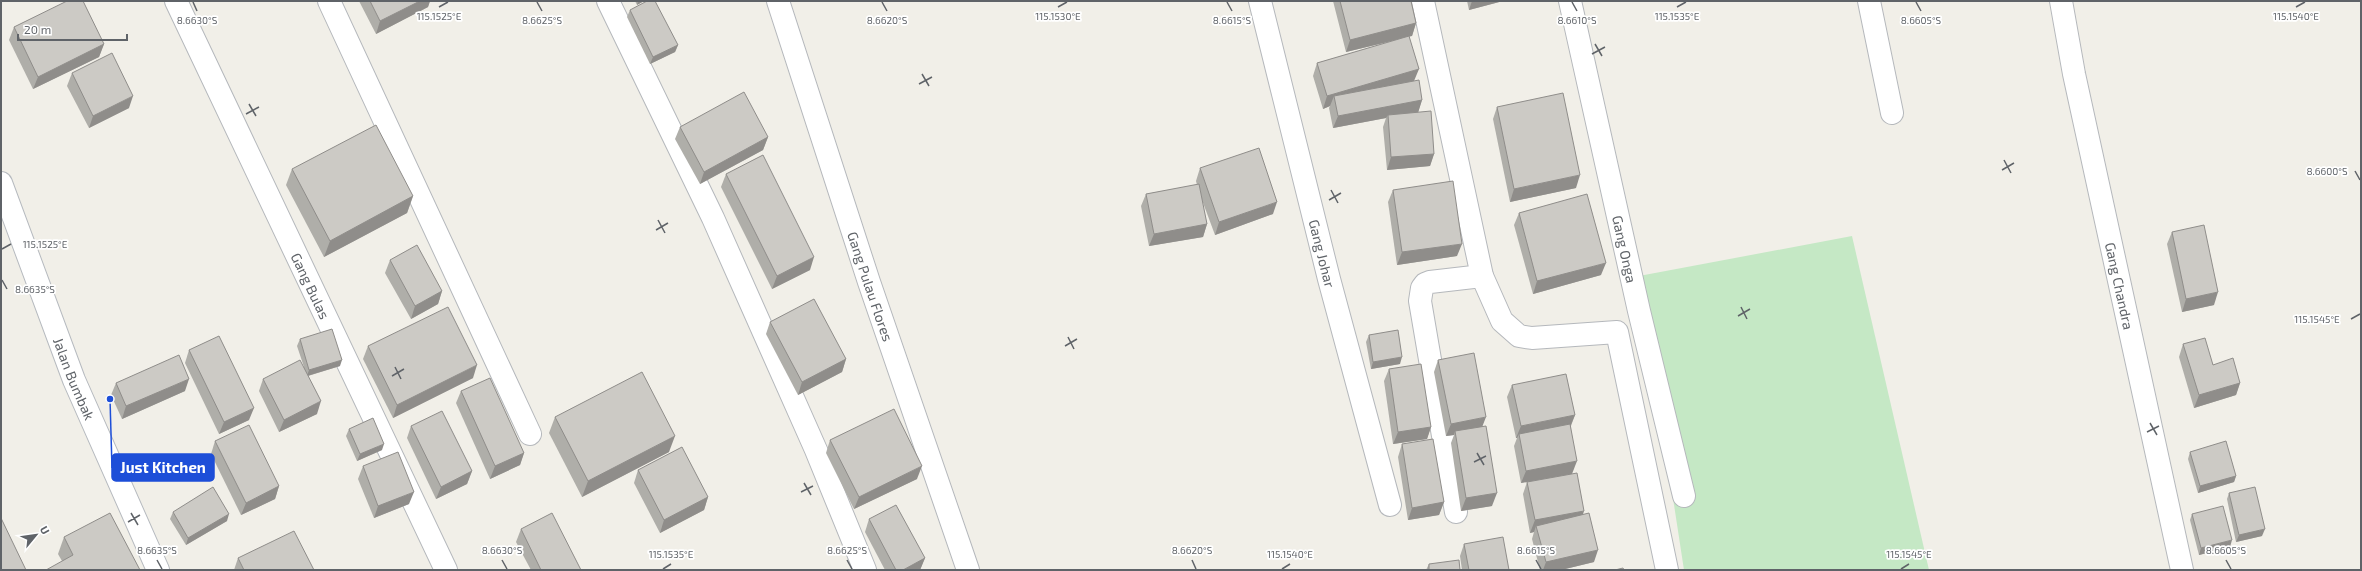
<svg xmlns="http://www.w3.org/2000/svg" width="2362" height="571" font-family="'Exo 2',sans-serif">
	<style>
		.green { fill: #c5e8c5 }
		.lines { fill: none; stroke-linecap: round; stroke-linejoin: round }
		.street-casing { stroke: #b5b8bc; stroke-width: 24 }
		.secondary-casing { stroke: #b6babf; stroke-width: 24 }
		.street { stroke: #fff; stroke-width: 22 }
		.secondary { stroke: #fff; stroke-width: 22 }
		.wall { fill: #afaea9 }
		.shaded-wall { fill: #8f8d8a }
		.building { fill: #cccac5; stroke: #8f8d8a }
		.ticks { fill: none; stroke: #5f6368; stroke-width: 1.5 }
		.labels { text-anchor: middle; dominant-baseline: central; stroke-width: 3.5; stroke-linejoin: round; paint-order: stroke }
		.street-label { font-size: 14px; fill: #5f6368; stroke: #fff }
		.ticks-label { font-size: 10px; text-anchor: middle; fill: #5f6368; stroke: #fff; stroke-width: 3.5; stroke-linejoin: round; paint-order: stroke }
		.leader { fill: none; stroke: #1d4ed8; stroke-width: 1.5 }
		.callout-dot { fill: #1d4ed8; stroke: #fff; stroke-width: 1.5 }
		.callout { fill: #1d4ed8; stroke: #1d4ed8; stroke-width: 1.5 }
		.callout-label { font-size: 15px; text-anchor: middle; font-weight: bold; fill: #fff }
	</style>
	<rect width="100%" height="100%" fill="#f1efe8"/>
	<polygon class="green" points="1852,236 1929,570 1684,570 1639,276"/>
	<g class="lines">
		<g class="street-casing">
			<g id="street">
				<path id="s1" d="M176,1L446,570"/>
				<polyline points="329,1 530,434"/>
				<polyline points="608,1 713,218 816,450 865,570"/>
				<path id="s2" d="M778,1L869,282L968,570"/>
				<path id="s3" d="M1260,1L1329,279L1390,505"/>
				<polyline points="1423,1 1482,276 1502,321 1519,336 1532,338 1617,332 1667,570"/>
				<path id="s4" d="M1570,1L1639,311L1684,496"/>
				<polyline points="1869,1 1892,113"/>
				<path id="s5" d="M2061,1L2074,74L2182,570"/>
				<polyline points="1456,512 1420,301 1422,288 1425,284 1430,282 1482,276"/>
			</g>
		</g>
		<g class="secondary-casing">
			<g id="secondary">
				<path id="s6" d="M1,183L74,380L158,570"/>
			</g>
		</g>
		<use href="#street" class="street"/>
		<use href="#secondary" class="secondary"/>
	</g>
	<g class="wall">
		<polygon points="359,1 430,1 428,7 376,34"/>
		<polygon points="635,1 644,1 637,5"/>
		<polygon points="1333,1 1411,1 1416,23 1412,36 1409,36 1414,81 1422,100 1418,112 1434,154 1430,166 1387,170 1383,127 1386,118 1333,128 1329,108 1330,106 1323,109 1313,76 1317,63 1405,38 1346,52"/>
		<polygon points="1467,1 1503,1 1469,10"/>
		<polygon points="630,10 678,45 675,52 650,64 627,17"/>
		<polygon points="14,27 104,44 99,57 33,89 9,40"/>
		<polygon points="72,73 129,108 89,128 67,86"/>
		<polygon points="1497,107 1576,188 1510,202 1493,119"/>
		<polygon points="680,127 768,137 763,150 700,184 675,139"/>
		<polygon points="1200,168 1273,214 1215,235 1202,200 1207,224 1203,237 1149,246 1141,206 1146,194 1197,185 1196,181"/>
		<polygon points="292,169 413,196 407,213 324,257 286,185"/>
		<polygon points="726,174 810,270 772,289 721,187"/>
		<polygon points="1393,190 1457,256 1397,265 1388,202"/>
		<polygon points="1519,213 1601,275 1533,294 1514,225"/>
		<polygon points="2172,232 2214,305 2182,312 2167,244"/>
		<polygon points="390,260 442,291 438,304 411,319 385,273"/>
		<polygon points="770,322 846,359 842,372 798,395 766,334"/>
		<polygon points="1369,335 1400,364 1371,369 1366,342"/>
		<polygon points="300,339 340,366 308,376 317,414 279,432 259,391 263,379 304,367 297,346"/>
		<polygon points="2183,344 2240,383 2236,395 2194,408 2179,357"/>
		<polygon points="368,346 473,378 393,418 363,359"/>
		<polygon points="189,350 249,420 219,434 185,363"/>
		<polygon points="1438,360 1482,426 1492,506 1461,511 1451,443 1454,435 1446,436 1434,372"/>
		<polygon points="1389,369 1431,427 1427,439 1393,444 1384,381"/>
		<polygon points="116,383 185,391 122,419 111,395"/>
		<polygon points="1512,385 1575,415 1571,426 1572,474 1583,514 1594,562 1561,570 1540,570 1532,539 1534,532 1530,533 1523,494 1527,482 1565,475 1521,483 1514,446 1517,438 1516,438 1507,397"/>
		<polygon points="461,391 524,453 520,465 490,479 456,403"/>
		<polygon points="555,417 669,452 582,497 549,433"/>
		<polygon points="411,426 472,471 467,484 436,499 407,438"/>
		<polygon points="349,429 382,450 357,461 346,436"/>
		<polygon points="830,440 917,479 854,509 826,453"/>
		<polygon points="215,441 279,486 275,499 241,515 211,454"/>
		<polygon points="1402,444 1444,502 1439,515 1408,520 1398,457"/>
		<polygon points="2190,452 2236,476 2234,482 2198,493 2188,459"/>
		<polygon points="363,466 409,504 374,518 358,479"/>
		<polygon points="638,470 708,497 704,510 660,533 634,483"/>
		<polygon points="2229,493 2262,536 2236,542 2227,499"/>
		<polygon points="173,512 227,521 186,545 170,519"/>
		<polygon points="2192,514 2230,547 2199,555 2190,520"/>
		<polygon points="869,519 925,558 920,570 885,570 865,532"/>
		<polygon points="521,529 581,570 531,570 516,542"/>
		<polygon points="64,537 140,570 62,561 58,554"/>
		<polygon points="1464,544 1509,570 1462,570 1460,556"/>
		<polygon points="238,558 314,570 234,570"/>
		<polygon points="1429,564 1460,570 1426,570"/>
	</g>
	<g class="shaded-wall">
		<polygon points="420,1 430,1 428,7 376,34 380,21"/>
		<polygon points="638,1 644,1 637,5"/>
		<polygon points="1472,1 1503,1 1469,10"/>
		<polygon points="1416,23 1412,36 1346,52 1350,40"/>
		<polygon points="104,44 99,57 33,89 38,77"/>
		<polygon points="678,45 675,52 650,64 653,57"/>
		<polygon points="1419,69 1414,81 1334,96 1330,106 1323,109 1327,96"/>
		<polygon points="133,96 129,108 89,128 93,116"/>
		<polygon points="1422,100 1418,113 1388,115 1386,118 1333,128 1338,116"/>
		<polygon points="768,137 763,150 700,184 704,172"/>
		<polygon points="1434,154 1430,166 1387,170 1391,157"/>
		<polygon points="1580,175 1576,188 1510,202 1514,189"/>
		<polygon points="413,196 407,213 324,257 330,241"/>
		<polygon points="1277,202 1273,214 1215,235 1219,222"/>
		<polygon points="1207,224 1203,237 1149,246 1154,234"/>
		<polygon points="1462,244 1457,256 1397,265 1402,252"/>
		<polygon points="814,257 810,270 772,289 777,276"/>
		<polygon points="1606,263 1601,275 1533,294 1537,281"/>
		<polygon points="442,291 438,304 411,319 415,306"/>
		<polygon points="2218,292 2214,305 2182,312 2186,299"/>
		<polygon points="1402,357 1400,364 1371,369 1373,362"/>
		<polygon points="846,359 842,372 798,395 802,382"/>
		<polygon points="342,360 340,366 307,376 309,370"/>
		<polygon points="477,365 473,378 393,418 397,405"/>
		<polygon points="189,379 185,391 122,419 126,406"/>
		<polygon points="2240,383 2236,395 2194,408 2199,395"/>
		<polygon points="321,401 317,414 279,432 284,420"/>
		<polygon points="254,408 249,420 219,434 224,422"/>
		<polygon points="1575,415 1570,427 1519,434 1517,438 1516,438 1521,426"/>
		<polygon points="1486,417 1481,430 1455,431 1454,435 1446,436 1451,424"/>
		<polygon points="1431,427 1427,439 1393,444 1398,432"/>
		<polygon points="675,436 669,452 582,497 588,481"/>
		<polygon points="384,444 382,450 357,461 360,454"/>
		<polygon points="524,453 520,465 490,479 495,466"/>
		<polygon points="1577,461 1572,474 1521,483 1526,471"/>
		<polygon points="922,466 917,479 854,509 859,497"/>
		<polygon points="472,471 467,484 436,499 441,487"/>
		<polygon points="2236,476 2234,482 2198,493 2200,486"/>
		<polygon points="279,486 275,499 241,515 246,503"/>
		<polygon points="414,492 409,504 374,518 378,506"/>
		<polygon points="1497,493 1492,506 1461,511 1466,498"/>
		<polygon points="708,497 704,510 660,533 664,520"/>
		<polygon points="1444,502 1439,515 1408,520 1412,508"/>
		<polygon points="1584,511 1580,524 1536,526 1534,532 1530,533 1535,520"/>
		<polygon points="229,514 227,521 186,545 188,538"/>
		<polygon points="2265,529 2262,536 2236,542 2239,535"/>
		<polygon points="2232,540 2230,547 2199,555 2201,548"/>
		<polygon points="1598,550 1594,562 1561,570 1543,570 1546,562"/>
		<polygon points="925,558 920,570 903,570"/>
	</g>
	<g class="building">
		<polygon points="67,1 83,1 104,44 38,77 14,27"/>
		<polygon points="370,1 420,1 380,21"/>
		<polygon points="647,1 655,1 678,45 653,57 630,10"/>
		<polygon points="1340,1 1411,1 1416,23 1350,40"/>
		<polygon points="1409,36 1419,69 1327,96 1317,63"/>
		<polygon points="112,53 133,96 93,116 72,73"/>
		<polygon points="1419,80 1422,100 1338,116 1334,96"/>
		<polygon points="744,92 768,137 704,172 680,127"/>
		<polygon points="1563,93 1580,175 1514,189 1497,107"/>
		<polygon points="1431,111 1434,154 1391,157 1388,115"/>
		<polygon points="376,125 413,196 330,241 292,169"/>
		<polygon points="1259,148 1277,202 1219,222 1200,168"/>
		<polygon points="763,155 814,257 777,276 726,174"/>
		<polygon points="1453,181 1462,244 1402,252 1393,190"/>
		<polygon points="1199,184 1207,224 1154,234 1146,194"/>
		<polygon points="1587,194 1606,263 1537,281 1519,213"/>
		<polygon points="2204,225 2218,292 2186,299 2172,232"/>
		<polygon points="417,245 442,291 415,306 390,260"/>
		<polygon points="814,299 846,359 802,382 770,322"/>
		<polygon points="448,307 477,365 397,405 368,346"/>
		<polygon points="332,329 342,360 309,370 300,339"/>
		<polygon points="1398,330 1402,357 1373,362 1369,335"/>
		<polygon points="219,336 254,408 224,422 189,350"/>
		<polygon points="2205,338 2213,365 2233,358 2240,383 2199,395 2183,344"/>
		<polygon points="1474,353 1486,417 1451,424 1438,360"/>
		<polygon points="179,355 189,379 126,406 116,383"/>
		<polygon points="300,360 321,401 284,420 263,379"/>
		<polygon points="1421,364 1431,427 1398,432 1389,369"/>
		<polygon points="642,372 675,436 588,481 555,417"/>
		<polygon points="1566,374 1575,415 1521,426 1512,385"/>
		<polygon points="490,378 524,453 495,466 461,391"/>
		<polygon points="894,409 922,466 859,497 830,440"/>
		<polygon points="442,411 472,471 441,487 411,426"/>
		<polygon points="373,418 384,444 360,454 349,429"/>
		<polygon points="1570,424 1577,461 1526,471 1519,434"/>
		<polygon points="249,425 279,486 246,503 215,441"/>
		<polygon points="1486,426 1497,493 1466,498 1455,431"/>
		<polygon points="1433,439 1444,502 1412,508 1402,444"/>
		<polygon points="2226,441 2236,476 2200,486 2190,452"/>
		<polygon points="682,447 708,497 664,520 638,470"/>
		<polygon points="398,452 414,492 378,506 363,466"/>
		<polygon points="1577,473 1584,511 1535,520 1527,482"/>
		<polygon points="213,487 229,514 188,538 173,512"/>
		<polygon points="2255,487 2265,529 2239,535 2229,493"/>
		<polygon points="896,505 925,558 903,570 896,570 869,519"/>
		<polygon points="2223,506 2232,540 2201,548 2192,514"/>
		<polygon points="110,513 140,570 46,570 73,555 64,537"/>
		<polygon points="552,513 581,570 541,570 521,529"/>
		<polygon points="1589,513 1598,550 1546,562 1536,526"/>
		<polygon points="1,518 26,570 1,570"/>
		<polygon points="294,531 314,570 244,570 238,558"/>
		<polygon points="1503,537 1509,570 1469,570 1464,544"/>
		<polygon points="1459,560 1460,570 1429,570 1429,564"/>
		<polygon points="1623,568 1624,570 1615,570"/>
	</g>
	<path class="ticks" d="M193,2L197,11M537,2L542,11M882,2L887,11M1227,2L1232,11M1572,2L1577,11M1916,2L1921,11M439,7L448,2M1058,7L1067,2M1677,7L1686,2M2296,7L2305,2M1595,44L1602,56M1592,54L1605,47M922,74L929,86M919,84L932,77M249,104L256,116M246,114L259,107M2004,160L2011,173M2002,170L2014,163M2355,171L2360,180M1331,190L1338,203M1329,200L1341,193M658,220L665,233M656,230L668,223M2,249L11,244M2,280L7,289M1741,307L1747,319M1738,316L1750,309M2351,319L2360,314M1068,337L1074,349M1065,346L1077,339M395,367L401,379M392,376L404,369M2150,423L2157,435M2147,432L2159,426M1477,453L1484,465M1474,462L1486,456M804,483L811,495M801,492L813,486M131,513L138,525M128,522L140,515M157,560L162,569M502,560L507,569M847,560L852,569M1192,560L1196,569M1536,560L1541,569M2226,560L2231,569M663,569L671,564M1282,569L1290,564M1901,569L1909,564"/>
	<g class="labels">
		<g class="street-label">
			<text stroke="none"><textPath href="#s4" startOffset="254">Gang Onga</textPath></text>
			<text stroke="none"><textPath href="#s3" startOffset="260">Gang Johar</textPath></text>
			<text stroke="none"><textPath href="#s1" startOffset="315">Gang Bulas</textPath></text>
			<text stroke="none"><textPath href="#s2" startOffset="300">Gang Pulau Flores</textPath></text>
			<text stroke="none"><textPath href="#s5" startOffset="291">Gang Chandra</textPath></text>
			<text stroke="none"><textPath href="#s6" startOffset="209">Jalan Bumbak</textPath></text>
		</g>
	</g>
	<g class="ticks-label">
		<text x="439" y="20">115.1525°E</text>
		<text x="1058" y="20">115.1530°E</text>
		<text x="1677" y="20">115.1535°E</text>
		<text x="2296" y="20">115.1540°E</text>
		<text x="197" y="24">8.6630°S</text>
		<text x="542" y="24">8.6625°S</text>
		<text x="887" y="24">8.6620°S</text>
		<text x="1232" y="24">8.6615°S</text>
		<text x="1577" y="24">8.6610°S</text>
		<text x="1921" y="24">8.6605°S</text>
		<text x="2327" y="175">8.6600°S</text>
		<text x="45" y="248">115.1525°E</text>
		<text x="35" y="293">8.6635°S</text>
		<text x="2317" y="323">115.1545°E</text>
		<text x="157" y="554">8.6635°S</text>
		<text x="502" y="554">8.6630°S</text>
		<text x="847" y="554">8.6625°S</text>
		<text x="1192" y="554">8.6620°S</text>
		<text x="1536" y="554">8.6615°S</text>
		<text x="2226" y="554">8.6605°S</text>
		<text x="671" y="558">115.1535°E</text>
		<text x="1290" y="558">115.1540°E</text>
		<text x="1909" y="558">115.1545°E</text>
	</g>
	<path class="leader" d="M110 399L112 468"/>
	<circle class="callout-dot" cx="110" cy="399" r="4"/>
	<rect class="callout" x="112" y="454" width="102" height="27" rx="4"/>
	<g class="callout-label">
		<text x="163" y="473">Just Kitchen</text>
	</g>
	<rect width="2362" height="571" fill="none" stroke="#5f6368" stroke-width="4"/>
	<g transform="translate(36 535) rotate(61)" stroke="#ffffff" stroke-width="3" paint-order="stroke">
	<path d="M0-3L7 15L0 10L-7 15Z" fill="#5f6368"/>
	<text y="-6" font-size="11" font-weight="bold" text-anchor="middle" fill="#5f6368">U</text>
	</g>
	<path d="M18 34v6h109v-6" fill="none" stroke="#5f6368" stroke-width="2"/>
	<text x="24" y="34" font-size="12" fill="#5f6368" stroke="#ffffff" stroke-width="3" paint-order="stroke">20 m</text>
</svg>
